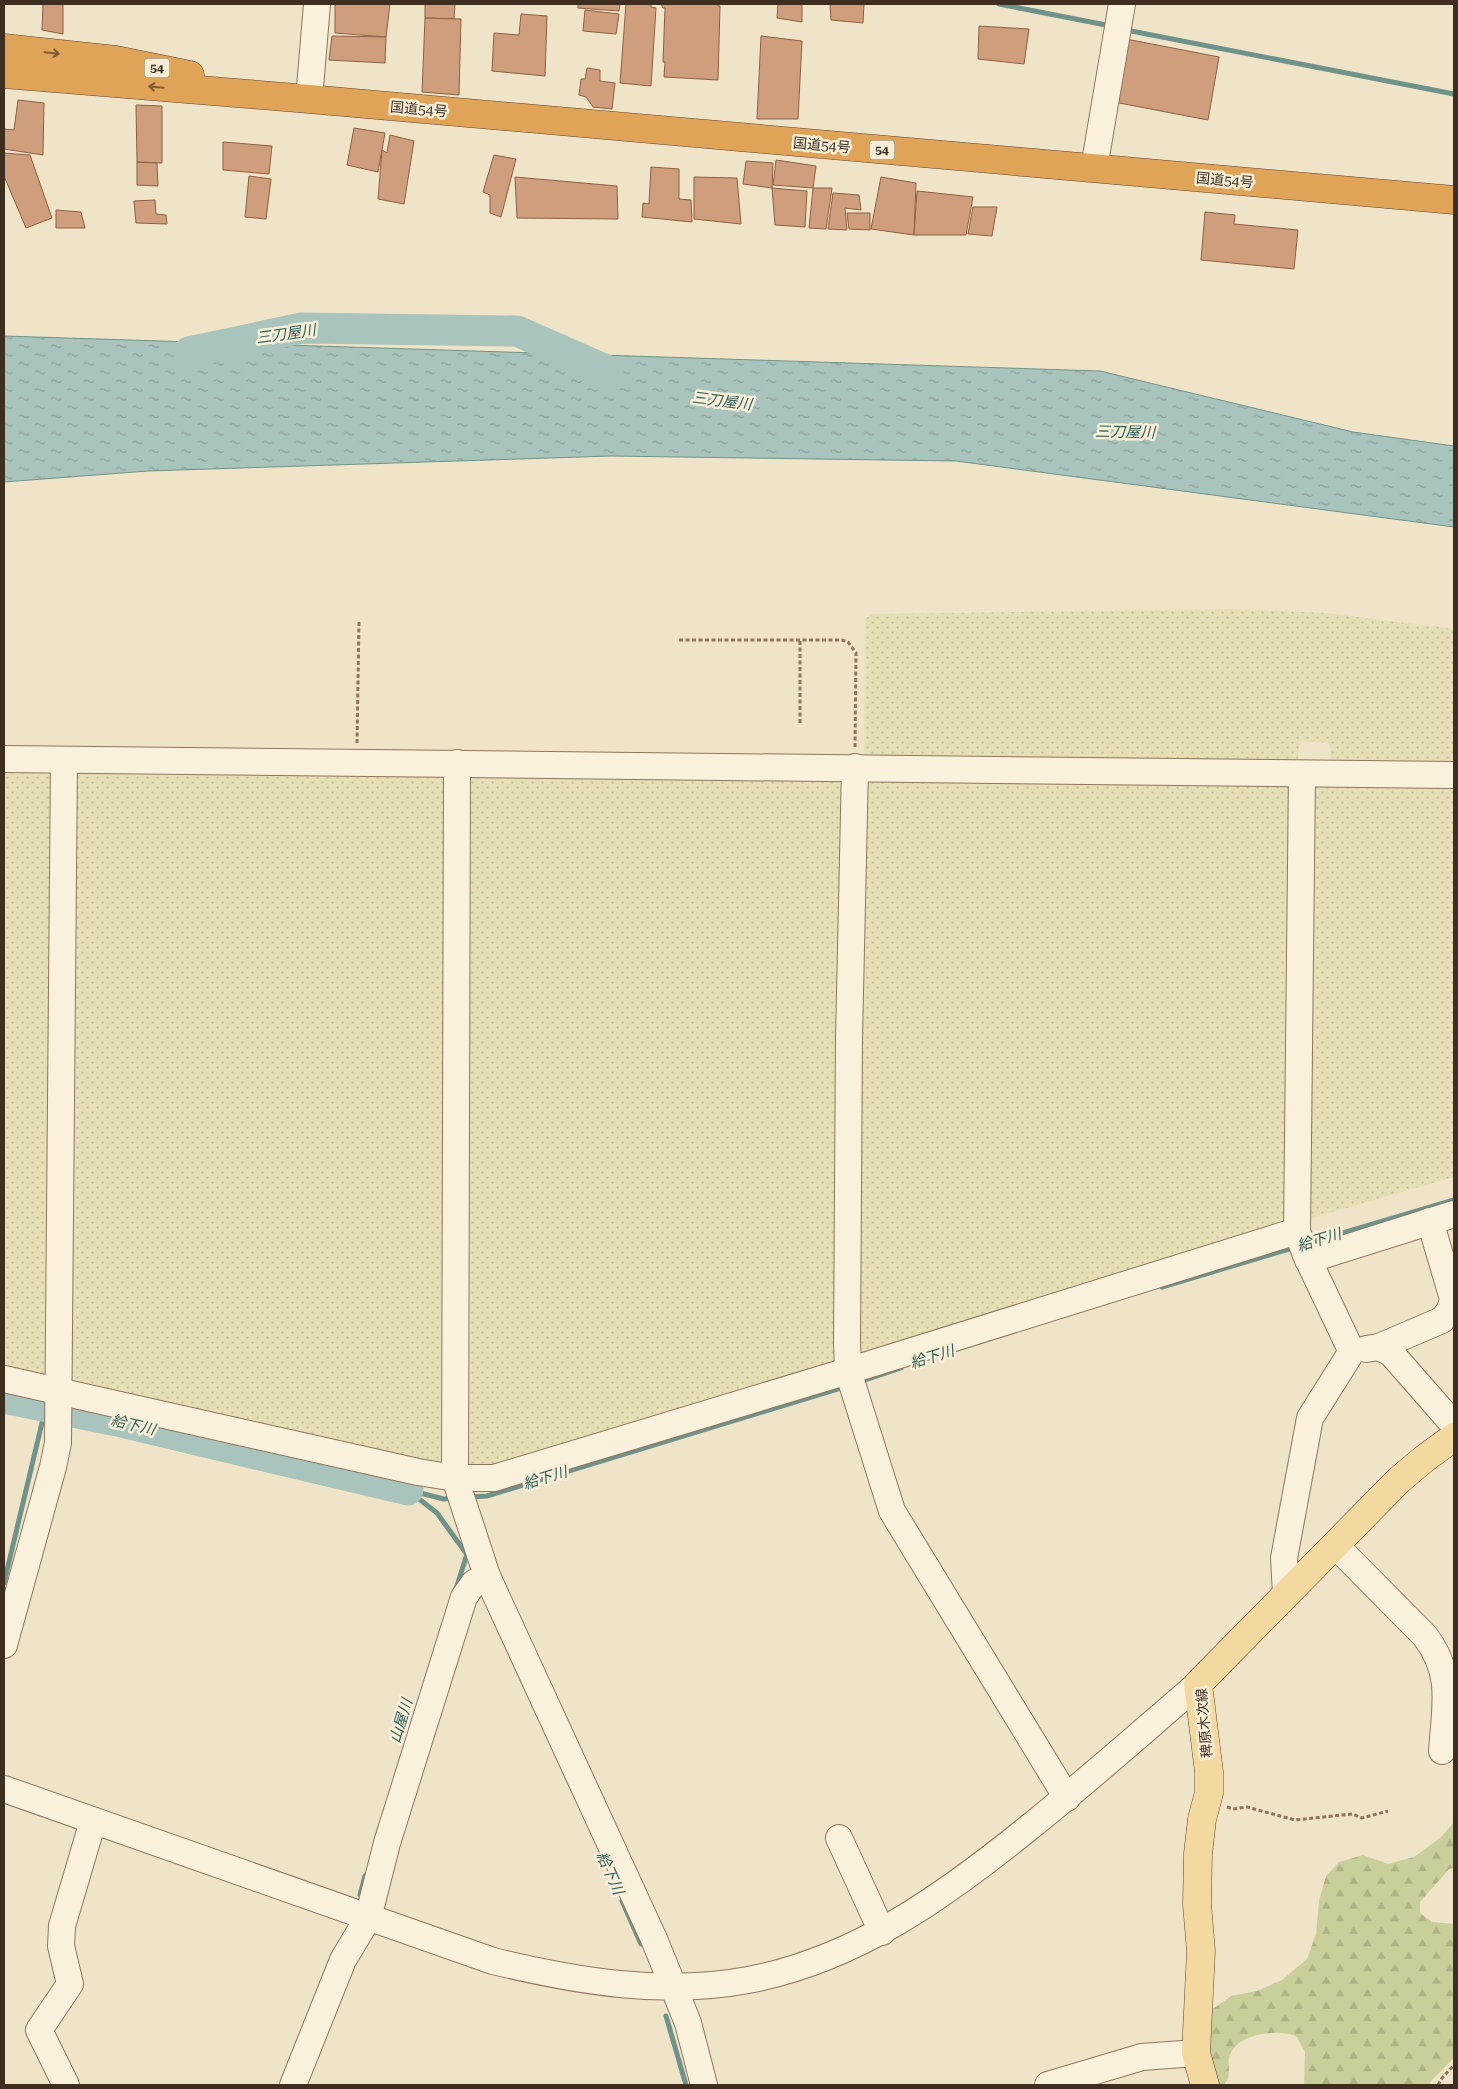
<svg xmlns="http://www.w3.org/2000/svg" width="1458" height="2089" font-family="'Roboto Serif','Noto Sans JP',serif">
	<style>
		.farmland { fill: url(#farmland-dots) }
		.forest { fill: url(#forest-firs) }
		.water { fill: url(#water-ripples); stroke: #6f938a }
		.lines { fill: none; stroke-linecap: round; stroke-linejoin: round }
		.stream { stroke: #6f938a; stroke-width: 5 }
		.river { stroke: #a9c4bc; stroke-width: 31 }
		.building { fill: #cf9f7d; stroke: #8d5f41 }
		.minor-casing { stroke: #8d765c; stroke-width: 28 }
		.major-casing { stroke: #5b4430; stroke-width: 29 }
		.highway-casing { stroke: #5b4430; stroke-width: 29 }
		.path { stroke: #8d765c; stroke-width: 3; stroke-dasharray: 4 2.5; stroke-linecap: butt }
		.minor { stroke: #faf1dc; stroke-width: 26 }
		.major { stroke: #f3d9a0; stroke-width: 28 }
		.highway { stroke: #e0a458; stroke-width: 28 }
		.oneway { stroke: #7e5d36 }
		.labels { text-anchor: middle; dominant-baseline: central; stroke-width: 5; stroke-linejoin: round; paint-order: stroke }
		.shield { fill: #f7eed8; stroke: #756857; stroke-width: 1 }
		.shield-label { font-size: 12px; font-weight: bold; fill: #3d2e20 }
		.street-label { font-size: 14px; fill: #3d2e20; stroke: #f7eed8 }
		.water-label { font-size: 15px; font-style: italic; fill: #2f5d5a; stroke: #f7eed8 }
	</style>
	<defs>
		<pattern id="farmland-dots" width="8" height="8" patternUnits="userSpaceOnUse" patternTransform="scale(1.25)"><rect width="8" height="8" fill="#e6deb5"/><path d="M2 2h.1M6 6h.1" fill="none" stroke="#c6bf9b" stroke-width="1.8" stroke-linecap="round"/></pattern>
		<pattern id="forest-firs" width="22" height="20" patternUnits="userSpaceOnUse" patternTransform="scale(1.25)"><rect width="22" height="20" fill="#c9cf9b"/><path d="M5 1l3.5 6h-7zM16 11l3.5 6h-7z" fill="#aeb285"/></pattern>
		<pattern id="water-ripples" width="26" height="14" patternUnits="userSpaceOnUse" patternTransform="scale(1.25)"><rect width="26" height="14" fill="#a9c4bc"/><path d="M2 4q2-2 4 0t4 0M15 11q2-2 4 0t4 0" fill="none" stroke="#8ba098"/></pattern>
	</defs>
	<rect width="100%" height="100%" fill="#f0e4c8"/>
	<g class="farmland">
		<polygon points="1235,609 1326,613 1454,629 1454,770 1331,763 1329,743 1299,741 1298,762 869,760 864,754 865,619 872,614"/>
		<polygon points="4,769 54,770 50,1379 4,1373"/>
		<polygon points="80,769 450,776 449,1459 438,1465 79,1384 69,1376 72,779"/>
		<polygon points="472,774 841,775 847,782 836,1360 507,1467 467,1468 468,778"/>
		<polygon points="869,776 1286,784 1294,792 1287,1215 1273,1226 863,1356 859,1352 860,782"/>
		<polygon points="1314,783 1454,785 1454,1177 1312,1218 1310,1214 1311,787"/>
	</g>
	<path class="forest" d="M1454,1822V1868L1449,1869L1420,1902V1913L1432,1922L1454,1924V2058L1430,2082V2085H1304L1305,2052L1296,2036C1276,2029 1238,2033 1230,2055C1226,2065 1233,2074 1224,2085H1209L1202,2028L1213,2009L1231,1996L1257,1991L1282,1980L1307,1959L1316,1934L1319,1901L1326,1876L1339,1862L1363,1855L1388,1864L1414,1857L1441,1837Z"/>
	<polygon class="water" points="4,336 1100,371 1353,432 1454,446 1454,527 956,461 611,456 148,471 4,482"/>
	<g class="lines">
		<g class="stream">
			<polyline points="999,4 1111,26"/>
			<polyline points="1126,30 1454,94"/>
			<polyline points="1309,1243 1454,1200"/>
			<polyline points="1162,1287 1296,1247"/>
			<polyline points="859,1382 901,1368"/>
			<polyline points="408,1490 444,1499 453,1498"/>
			<polyline points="410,1492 437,1513 468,1556"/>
			<polyline points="469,1497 487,1496 844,1387"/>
			<polyline points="4,1583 46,1406"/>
			<polyline points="456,1589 467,1554"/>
			<polyline points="360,1895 365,1876"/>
			<polyline points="622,1901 641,1944"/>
			<polyline points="666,2016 686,2085"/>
		</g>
		<g class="river">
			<polyline points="189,352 302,328 517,331 608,371"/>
			<polyline points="4,1398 117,1421 408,1490"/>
		</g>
	</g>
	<g class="building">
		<polygon points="43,4 63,4 63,34 42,30"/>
		<polygon points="335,4 390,4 386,37 335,33"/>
		<polygon points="425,4 455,4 454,19 425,18"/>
		<polygon points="578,4 620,4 619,11 578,8"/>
		<polygon points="626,4 651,4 651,7 656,8 651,86 620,83"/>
		<polygon points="661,4 718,4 718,6 720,6 718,80 664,77 665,62 663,62 665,8 663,8"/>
		<polygon points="778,4 802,4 802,22 777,18"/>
		<polygon points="830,4 864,4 863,23 831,20"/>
		<polygon points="585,10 619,14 616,34 583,31"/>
		<polygon points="521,14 547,16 545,76 492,71 494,33 519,35"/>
		<polygon points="425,18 461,19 459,95 422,92"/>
		<polygon points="979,26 1029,29 1024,64 978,59"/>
		<polygon points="332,36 386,37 385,63 329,60"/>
		<polygon points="761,36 802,41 798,119 757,119"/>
		<polygon points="1126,39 1219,57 1208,120 1114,102"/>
		<polygon points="587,68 600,70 600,81 615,83 612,109 593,107 586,97 579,95 581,79 585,79"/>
		<polygon points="18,100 44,103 43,155 4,149 4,129 14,130"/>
		<polygon points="136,105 162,106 162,163 137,162"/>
		<polygon points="354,128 385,133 378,172 347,165"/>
		<polygon points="390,135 414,141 404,204 378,199 382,150 387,153"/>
		<polygon points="223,142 272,146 269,174 223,170"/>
		<polygon points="4,153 30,155 52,218 26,228 4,176"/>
		<polygon points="494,155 516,159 501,217 490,213 490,195 483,192"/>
		<polygon points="776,160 816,166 813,188 773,185"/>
		<polygon points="746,161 773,163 772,188 743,184"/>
		<polygon points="137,162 157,163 158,186 137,185"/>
		<polygon points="651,167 679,169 679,199 691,200 692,222 642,217 643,203 649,204"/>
		<polygon points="249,176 271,179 266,219 245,217"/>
		<polygon points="515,177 617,186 618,219 517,218"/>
		<polygon points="694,177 737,178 741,224 694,219"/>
		<polygon points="881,177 916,183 914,235 871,229"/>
		<polygon points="772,188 807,191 805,227 775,225"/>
		<polygon points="813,188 832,188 826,229 809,228"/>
		<polygon points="917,191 973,197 966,235 914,235"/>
		<polygon points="833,193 859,195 861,210 845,208 847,230 828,229"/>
		<polygon points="155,200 156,214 166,215 167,224 136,223 134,201"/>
		<polygon points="973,207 997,207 992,236 968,234"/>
		<polygon points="56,210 81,212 85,228 56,228"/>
		<polygon points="1205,212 1235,215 1234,224 1298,230 1294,269 1201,260"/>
		<polygon points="847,213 870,213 870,230 849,229"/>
	</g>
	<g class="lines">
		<g class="minor-casing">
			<g id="minor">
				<polyline points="309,99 317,4"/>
				<polyline points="1094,168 1122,4"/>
				<polyline points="4,759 1454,775"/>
				<polyline points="457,763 455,1478 487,1576 654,1939 688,2023 704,2085"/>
				<polyline points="855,767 849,1038 847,1342 848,1371 892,1511 1067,1798"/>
				<polyline points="1308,1260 1454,1214"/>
				<polyline points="1379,1347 1442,1320 1450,1310 1453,1299 1430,1221"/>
				<polyline points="1366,1349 1379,1347 1391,1353 1454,1425"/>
				<polyline points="4,1379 418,1472 455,1478 494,1478 848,1371 1297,1231"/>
				<path d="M1335,1545L1425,1636C1454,1674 1445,1706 1442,1751"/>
				<polyline points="1286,1594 1284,1558 1310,1418 1349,1356 1350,1348 1306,1255 1297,1231 1302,774"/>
				<polyline points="4,1645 53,1467 58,1443 64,760"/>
				<path d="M4,1789L493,1961C576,1981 663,1996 748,1980C855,1960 943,1897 1026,1830C1085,1783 1141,1733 1198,1684"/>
				<polyline points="839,1838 882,1932"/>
				<polyline points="66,2085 39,2030 70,1984 61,1946 62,1926 93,1821"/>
				<polyline points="293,2085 343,1960 368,1918 387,1843 464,1597 474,1583 487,1576"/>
				<polyline points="1048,2085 1142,2057 1196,2053"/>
			</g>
		</g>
		<g class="major-casing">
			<polyline id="major" points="1205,2085 1196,2053 1201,1951 1197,1904 1198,1854 1202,1819 1209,1793 1209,1772 1198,1684 1399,1480 1424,1459 1454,1437"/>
		</g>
		<g class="highway-casing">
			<g id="highway">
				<polyline points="4,48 116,60 190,75"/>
				<polyline points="4,74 309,99 1454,200"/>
			</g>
		</g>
		<g class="path">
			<polyline points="679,640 842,640 848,642 856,653 855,747"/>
			<polyline points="800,723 800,640"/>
			<polyline points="357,743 359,621"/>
			<polyline points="1227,1807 1233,1809 1247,1807 1295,1820 1352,1814 1362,1818 1388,1811"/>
			<polyline points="1438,2085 1442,2078 1454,2065"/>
		</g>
		<use href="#minor" class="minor"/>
		<use href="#major" class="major"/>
		<use href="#highway" class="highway"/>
	</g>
	<defs><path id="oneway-shaft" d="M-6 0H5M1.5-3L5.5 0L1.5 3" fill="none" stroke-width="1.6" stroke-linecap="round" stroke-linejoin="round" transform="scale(1.25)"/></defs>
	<g class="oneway">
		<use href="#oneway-shaft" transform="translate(52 53) rotate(6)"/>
		<use href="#oneway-shaft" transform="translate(156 87) rotate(-175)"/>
	</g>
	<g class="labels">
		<g class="shield">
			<rect x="144.5" y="58.5" width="25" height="19" rx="4"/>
			<rect x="869.5" y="140.5" width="25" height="19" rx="4"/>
		</g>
		<g class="shield-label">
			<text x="157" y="68">54</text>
			<text x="882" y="150">54</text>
		</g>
		<g class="street-label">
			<text transform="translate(419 109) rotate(5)">国道54号</text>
			<text transform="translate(822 145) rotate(5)">国道54号</text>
			<text transform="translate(1225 180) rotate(5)">国道54号</text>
			<text transform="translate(1204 1723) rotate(-95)">稗原木次線</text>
		</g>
		<g class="water-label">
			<text transform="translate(286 334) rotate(-8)">三刀屋川</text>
			<text transform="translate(722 401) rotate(7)">三刀屋川</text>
			<text transform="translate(1125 432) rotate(1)">三刀屋川</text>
			<text transform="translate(1319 1240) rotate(-17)">給下川</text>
			<text transform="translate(932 1357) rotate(-17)">給下川</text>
			<text transform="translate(133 1425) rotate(13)">給下川</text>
			<text transform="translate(545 1478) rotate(-17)">給下川</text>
			<text transform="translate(401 1721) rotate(-73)">山屋川</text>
			<text transform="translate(610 1873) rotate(66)">給下川</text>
		</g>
	</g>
	<rect width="1458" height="2089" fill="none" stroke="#3d2e20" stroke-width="10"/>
</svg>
